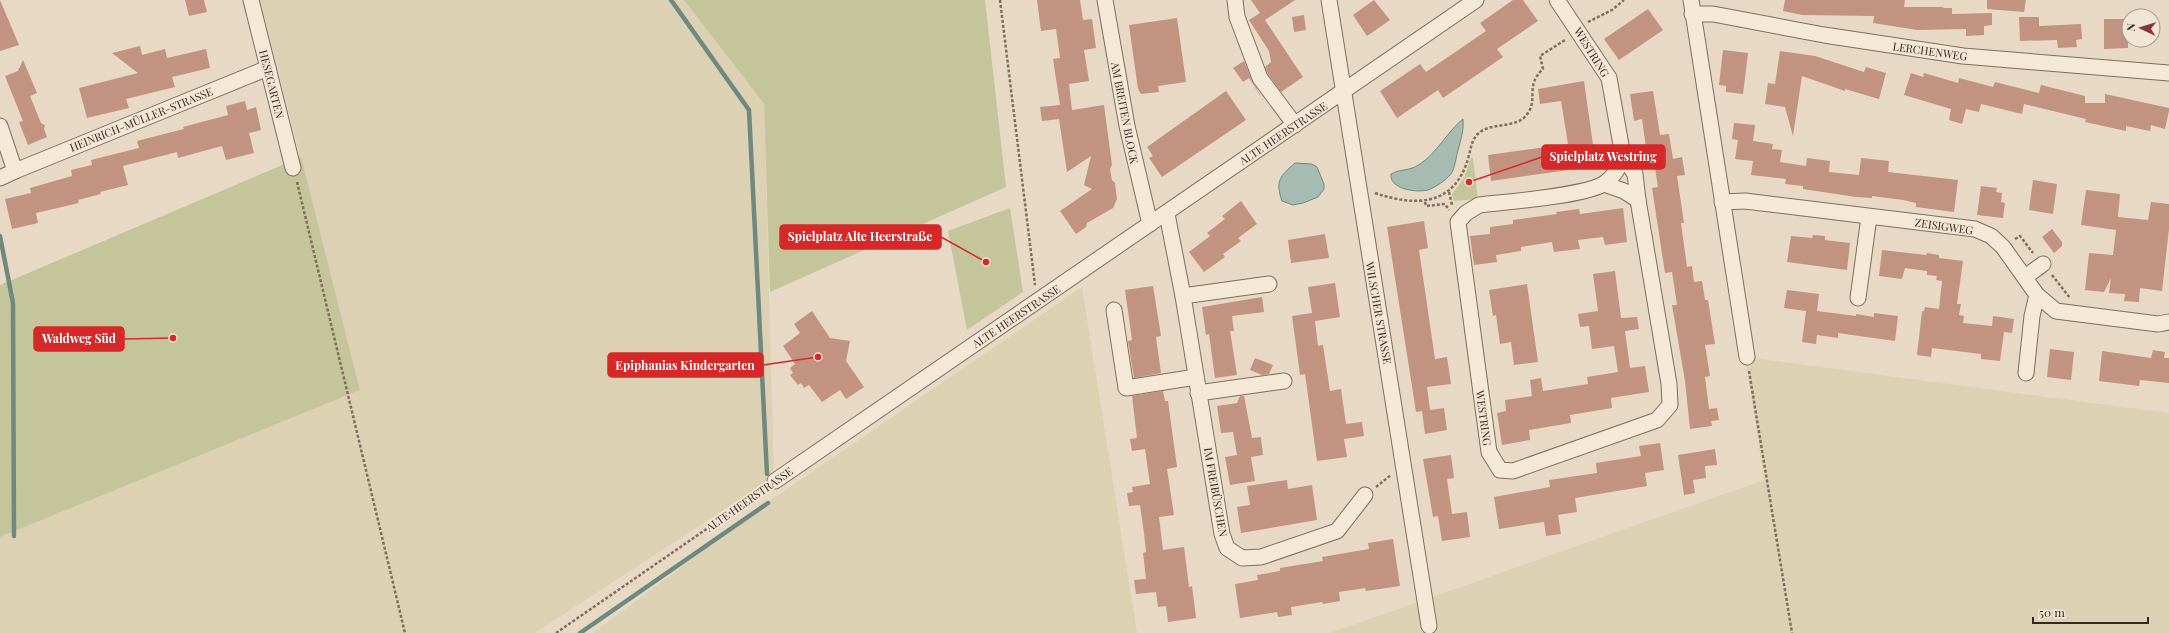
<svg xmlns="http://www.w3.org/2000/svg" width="2169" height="633" font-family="'Playfair Display',serif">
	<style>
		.farmland { fill: #ddd1b4 }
		.green { fill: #c5c59b }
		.water { fill: #a6bcb3; stroke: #6e897f }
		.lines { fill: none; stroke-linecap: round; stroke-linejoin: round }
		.stream { stroke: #6e897f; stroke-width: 4.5 }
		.building { fill: #c29380 }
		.minor-casing { stroke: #816c5e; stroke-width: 17 }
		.path { stroke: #816c5e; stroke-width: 2.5; stroke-dasharray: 3 2; stroke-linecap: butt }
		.minor { stroke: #f4e8d7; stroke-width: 15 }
		.labels { text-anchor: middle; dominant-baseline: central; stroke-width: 3.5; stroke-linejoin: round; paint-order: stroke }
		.street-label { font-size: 11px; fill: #33271f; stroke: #f1e5d4 }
		.leader { fill: none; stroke: #d62828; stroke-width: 1.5 }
		.callout-dot { fill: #d62828; stroke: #f1e5d4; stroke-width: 1.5 }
		.callout { fill: #d62828; stroke: #d62828; stroke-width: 1.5 }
		.callout-label { font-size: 12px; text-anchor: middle; font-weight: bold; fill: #fff }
	</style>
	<rect width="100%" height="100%" fill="#e8d9c5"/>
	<g class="farmland">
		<polygon points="260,0 684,0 764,104 774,477 535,633 0,633 0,537 360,390"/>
		<polygon points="1082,287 1137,633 593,633 774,498"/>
		<polygon points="1745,357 2169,413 2169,633 1330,633 1764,480"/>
	</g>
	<g class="green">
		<polygon points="684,0 985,0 1006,187 770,292 764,104"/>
		<polygon points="301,157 360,390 0,537 0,285"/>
		<polygon points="1471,158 1473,158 1478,199 1454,201 1452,194 1464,178"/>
		<polygon points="1010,208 1023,292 967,330 948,231"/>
	</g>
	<g class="water">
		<path d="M1463,119C1464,129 1461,140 1458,150C1456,157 1455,168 1451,174C1446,180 1436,187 1428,190C1416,193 1389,189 1391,174C1402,168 1408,172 1420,164C1437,153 1447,132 1463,119Z"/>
		<path d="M1295,163L1312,164L1317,167L1324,184V189L1318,197L1303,203L1293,205L1282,201C1275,181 1280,176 1295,163Z"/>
	</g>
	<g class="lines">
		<g class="stream">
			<polyline points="671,0 749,110 767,474"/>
			<polyline points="0,236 13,303 14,536"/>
			<polyline points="580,633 768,503"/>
		</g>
	</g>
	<g class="building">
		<polygon points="0,0 19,45 0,51"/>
		<polygon points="185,0 204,0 207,12 189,16"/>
		<polygon points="1037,0 1080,0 1083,20 1092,19 1096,48 1084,50 1089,81 1069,84 1072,110 1104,105 1112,165 1110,169 1112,180 1115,183 1117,199 1113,208 1087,223 1086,227 1076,234 1060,211 1092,189 1084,185 1091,156 1067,172 1059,119 1042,121 1040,107 1060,105 1053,59 1060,58 1056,29 1041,31"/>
		<polygon points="1251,0 1295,0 1265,20 1303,77 1281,92 1268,74 1265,67 1271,62 1269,51 1249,20 1260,13"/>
		<polygon points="1374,0 1390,20 1367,36 1353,15"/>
		<polygon points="1513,0 1523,0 1538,21 1497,49 1503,57 1443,98 1438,90 1397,118 1380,91 1420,64 1426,72 1486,31 1480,23"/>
		<polygon points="1785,0 1905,0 1904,7 1944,7 1943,8 1952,8 1952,14 1992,13 1992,25 1984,26 1984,35 1966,36 1966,29 1917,30 1873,23 1874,16 1802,15 1783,11"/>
		<polygon points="1987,0 2026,0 2024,12 1987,9"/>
		<polygon points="1648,9 1663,30 1619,60 1604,39"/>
		<polygon points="1304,15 1306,30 1294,32 1292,17"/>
		<polygon points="2019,17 2039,17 2039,26 2081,24 2082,39 2076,40 2077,47 2058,48 2057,40 2020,41"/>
		<polygon points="1177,18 1186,82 1158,86 1159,92 1141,94 1138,89 1129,25"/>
		<polygon points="2104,19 2128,19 2128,48 2104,49"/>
		<polygon points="140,46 142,55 165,49 167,58 206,49 210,68 172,77 175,87 126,99 129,108 87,118 79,88 138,73 112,53"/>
		<polygon points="1723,50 1748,53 1743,94 1726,92 1726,86 1719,85"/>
		<polygon points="1780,51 1815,56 1864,72 1866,67 1886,73 1879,99 1845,89 1845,91 1802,76 1793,136 1785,107 1765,104 1768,83 1775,84"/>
		<polygon points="23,60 37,93 30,96 41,123 45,125 44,129 47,137 28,145 19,122 23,121 5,76 18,71"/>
		<polygon points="1244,61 1252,81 1265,103 1249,78 1243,82 1233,68"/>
		<polygon points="1911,73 1923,77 1924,73 1958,83 1959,78 1993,87 1995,82 2039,93 2041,85 2085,96 2085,103 2105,103 2105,94 2169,108 2169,111 2165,129 2151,125 2150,131 2126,126 2126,131 2085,122 2086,119 2024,104 2022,114 1981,104 1979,112 1966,109 1962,124 1949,120 1951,109 1904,95"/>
		<polygon points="1584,81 1596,166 1491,181 1488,155 1568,144 1561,101 1540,104 1538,89"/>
		<polygon points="1226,91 1246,120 1162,177 1149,158 1153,156 1147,147"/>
		<polygon points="1653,91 1660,135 1669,134 1673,159 1682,157 1685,175 1677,176 1684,223 1681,223 1687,267 1692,266 1694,282 1702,281 1705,300 1708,300 1715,344 1705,345 1710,376 1705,377 1709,409 1717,408 1719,420 1711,421 1712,426 1690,429 1685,381 1672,305 1677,305 1672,272 1665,273 1652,188 1658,187 1654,161 1648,162 1642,119 1634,121 1630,94"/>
		<polygon points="245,101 247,110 256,107 261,130 249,133 254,153 226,160 222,146 178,158 177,152 123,166 128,185 100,192 101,194 78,200 79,203 36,213 38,223 12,229 5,199 31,193 30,188 72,176 71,170 92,165 91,160 139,148 137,141 184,129 183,127 228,115 226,106"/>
		<polygon points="1734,123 1755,125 1753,141 1773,144 1772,149 1782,150 1780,162 1806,166 1807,158 1830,161 1829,172 1859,175 1861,158 1889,161 1888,172 1958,180 1954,212 1916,207 1916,203 1903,200 1872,196 1872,198 1856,197 1803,189 1803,186 1785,184 1786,179 1751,175 1753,161 1735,159 1738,140 1732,139"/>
		<polygon points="2033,180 2057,184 2053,214 2029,210"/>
		<polygon points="1981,186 1997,188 1996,192 2002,193 2001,202 2005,203 2003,218 1977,215"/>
		<polygon points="2086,190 2120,194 2118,217 2148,220 2151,202 2169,204 2169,229 2162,291 2140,288 2139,302 2124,301 2125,294 2109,293 2111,278 2104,292 2085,290 2089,253 2113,255 2116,230 2081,225"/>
		<polygon points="1241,201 1257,224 1238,238 1241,241 1223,254 1225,257 1204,272 1189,252 1210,236 1207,233 1225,219 1222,216"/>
		<polygon points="1623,208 1627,242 1605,245 1603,237 1578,240 1580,249 1554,252 1552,242 1521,247 1521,251 1496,255 1497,262 1474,265 1470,236 1490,234 1490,227 1513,224 1513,220 1557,214 1556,212 1579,209 1580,214"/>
		<polygon points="1424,221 1428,248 1419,250 1435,359 1447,357 1451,384 1427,387 1430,410 1444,408 1447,430 1425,434 1422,411 1416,412 1387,227"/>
		<polygon points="2052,229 2062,242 2062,246 2054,253 2042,237"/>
		<polygon points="1325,234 1329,258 1291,263 1288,240"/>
		<polygon points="1813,235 1825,236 1825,240 1850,243 1847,270 1787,262 1791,236 1812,238"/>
		<polygon points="1882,250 1926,255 1927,253 1939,255 1939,258 1963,261 1957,304 1961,304 1959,315 1964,316 1963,323 1992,326 1993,316 2014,319 2012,333 2004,332 2000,361 1981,359 1981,354 1932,348 1931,357 1917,355 1922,311 1924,311 1925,307 1939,309 1942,281 1936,280 1937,276 1927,275 1927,271 1905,268 1902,279 1879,276"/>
		<polygon points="1615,271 1621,318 1637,317 1639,329 1625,331 1630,368 1645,366 1649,392 1611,398 1612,408 1570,415 1571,423 1529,430 1530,440 1502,445 1497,413 1506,411 1505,400 1532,396 1530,380 1541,378 1543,391 1588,384 1587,377 1618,372 1614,346 1592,349 1589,326 1580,327 1578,314 1598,311 1593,274"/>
		<polygon points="1335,283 1340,317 1315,321 1318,346 1323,345 1330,391 1341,389 1346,424 1362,422 1364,436 1344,439 1347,457 1317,461 1305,374 1300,375 1292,316 1312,313 1308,287"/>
		<polygon points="1527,284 1538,362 1514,365 1511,342 1500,344 1496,315 1493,316 1489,290"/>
		<polygon points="1153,286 1161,336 1156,337 1161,373 1134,378 1128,341 1132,340 1125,290"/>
		<polygon points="1787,290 1819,294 1817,311 1856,316 1856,314 1874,317 1874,313 1898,316 1895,341 1838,333 1838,338 1817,335 1816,344 1802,342 1806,311 1784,308"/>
		<polygon points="1262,297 1264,312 1232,316 1234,331 1230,331 1237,375 1215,378 1209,334 1206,335 1202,307"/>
		<polygon points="812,311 830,338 850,341 846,361 864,387 846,399 840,390 822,402 809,385 804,388 801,383 798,385 790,375 793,373 790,368 795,364 783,346 800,333 794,324"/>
		<polygon points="2050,349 2074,352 2071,380 2047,377"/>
		<polygon points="2153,350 2165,352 2164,358 2169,358 2169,383 2140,380 2139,386 2099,381 2102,351 2151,358"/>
		<polygon points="1255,358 1273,365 1269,374 1262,375 1250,370"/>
		<polygon points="1163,391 1165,401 1168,401 1177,467 1167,469 1174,515 1159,517 1163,550 1184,547 1189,587 1192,586 1196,618 1168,622 1166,606 1158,607 1156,592 1136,594 1134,580 1146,579 1143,553 1146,552 1144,533 1140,505 1129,506 1127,493 1133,492 1132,487 1150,484 1145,449 1132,451 1130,439 1137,438 1132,396"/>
		<polygon points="1240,396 1244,396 1252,438 1261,437 1263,455 1251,457 1255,481 1230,485 1225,457 1237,455 1233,432 1221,433 1217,406 1237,403"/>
		<polygon points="1660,443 1664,470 1645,473 1647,486 1575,498 1577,512 1558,515 1561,534 1546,536 1544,522 1499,529 1494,497 1550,487 1549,480 1597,473 1596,463 1641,456 1639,446"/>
		<polygon points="1715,449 1717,465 1705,466 1706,478 1693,480 1695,493 1684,495 1678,455"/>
		<polygon points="1451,455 1454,478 1447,479 1452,514 1467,512 1470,537 1442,541 1438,516 1433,517 1423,459"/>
		<polygon points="1287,480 1288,489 1312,485 1317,520 1241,533 1237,507 1250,505 1247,486"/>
		<polygon points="1393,539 1400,586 1366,591 1365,588 1339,592 1340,601 1323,604 1322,602 1291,607 1292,615 1278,617 1277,612 1240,618 1235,584 1258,580 1257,575 1280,571 1280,568 1323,561 1322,557 1369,549 1368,543"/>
	</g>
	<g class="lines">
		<g class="minor-casing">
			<g id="minor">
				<polyline points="251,0 293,168"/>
				<polyline points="1105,0 1127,126 1150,224"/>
				<polyline points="1235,0 1237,17 1260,78 1295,125"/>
				<polyline points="1329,0 1429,626"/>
				<path d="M1557,0L1609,78L1623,156L1635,174L1638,200L1669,384L1670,405L1657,420L1513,471L1500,470L1489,452L1458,222L1466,213L1479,205C1505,202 1587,196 1605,183C1615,175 1619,168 1623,156"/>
				<polyline points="1691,0 1747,357"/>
				<polyline points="1692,14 1713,14 1824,35 1963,56 2169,73"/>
				<polyline points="0,126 15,171 268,68"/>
				<polyline points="0,178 15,171"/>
				<polyline points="1604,184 1624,191 1638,200"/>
				<polyline points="1722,202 1745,201 1975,229 1991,236 2003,247 2037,295 2056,311 2158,324 2169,322"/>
				<polyline points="1167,214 1183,296 1222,534 1227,548 1242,558 1261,557 1337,531 1365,495"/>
				<polyline points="2025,277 2043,264"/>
				<polyline points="1183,296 1269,284"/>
				<polyline points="1858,298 1869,217"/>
				<polyline points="1114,310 1126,388 1196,377"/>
				<polyline points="2026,373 2032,316 2037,295"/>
				<polyline points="1198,393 1284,381"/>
				<polyline points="775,481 1476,0"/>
			</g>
		</g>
		<g class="path">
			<polyline points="1000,0 1035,285"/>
			<polyline points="1588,22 1612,10 1624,0"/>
			<polyline points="297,182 405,633"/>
			<polyline points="1449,192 1452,205"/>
			<path d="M1375,193C1416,207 1454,206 1468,159C1471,149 1471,139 1480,132C1494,122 1518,129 1528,113C1538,98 1525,86 1543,69L1540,56L1565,40"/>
			<polyline points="1425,202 1426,206 1445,204 1449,210"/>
			<polyline points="2015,239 2020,236 2033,253"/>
			<polyline points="2052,275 2070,298"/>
			<polyline points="1749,371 1792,633"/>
			<polyline points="1376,487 1391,475"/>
			<polyline points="556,633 763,490"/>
		</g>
		<use href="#minor" class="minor"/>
	</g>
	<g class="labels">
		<g class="street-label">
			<text transform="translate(1930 51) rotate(8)">LERCHENWEG</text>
			<text transform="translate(1592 52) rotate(58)">WESTRING</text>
			<text transform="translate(272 84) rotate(76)">HESEGARTEN</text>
			<text transform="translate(1125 113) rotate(79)">AM BREITEN BLOCK</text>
			<text transform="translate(141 119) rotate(-22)">HEINRICH-MÜLLER-STRASSE</text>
			<text transform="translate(1283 133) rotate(-34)">ALTE HEERSTRASSE</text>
			<text transform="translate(1944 226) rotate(8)">ZEISIGWEG</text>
			<text transform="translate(1379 313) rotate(80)">WILSCHER STRASSE</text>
			<text transform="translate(1016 316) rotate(-34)">ALTE HEERSTRASSE</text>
			<text transform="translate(1484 418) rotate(82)">WESTRING</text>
			<text transform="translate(1216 492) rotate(80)">IM FREIBÜSCHEN</text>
			<text transform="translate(749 499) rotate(-35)">ALTE HEERSTRASSE</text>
		</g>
	</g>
	<path class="leader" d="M1469 182L1542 157M986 262L941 237M173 338L124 339M818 357L763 365"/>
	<g class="callout-dot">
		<circle cx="1469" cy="182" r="4"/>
		<circle cx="986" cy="262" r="4"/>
		<circle cx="173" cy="338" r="4"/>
		<circle cx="818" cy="357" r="4"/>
	</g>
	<g class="callout">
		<rect x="1542" y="145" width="123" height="24" rx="4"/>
		<rect x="780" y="225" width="161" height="24" rx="4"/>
		<rect x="34" y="327" width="90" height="24" rx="4"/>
		<rect x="608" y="353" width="155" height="24" rx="4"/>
	</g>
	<g class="callout-label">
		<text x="1603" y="161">Spielplatz Westring</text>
		<text x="860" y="241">Spielplatz Alte Heerstraße</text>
		<text x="79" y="343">Waldweg Süd</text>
		<text x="685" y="370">Epiphanias Kindergarten</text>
	</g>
	<g transform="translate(2141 28) rotate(274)"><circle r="19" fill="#f1e5d4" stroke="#a5998c"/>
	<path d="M0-3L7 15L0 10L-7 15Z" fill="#883540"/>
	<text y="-6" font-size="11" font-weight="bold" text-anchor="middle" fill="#33271f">N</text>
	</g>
	<path d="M2033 617v6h115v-6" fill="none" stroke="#33271f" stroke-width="2"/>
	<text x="2039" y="617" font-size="12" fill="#33271f" stroke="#f1e5d4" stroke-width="3" paint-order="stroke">50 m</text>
</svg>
